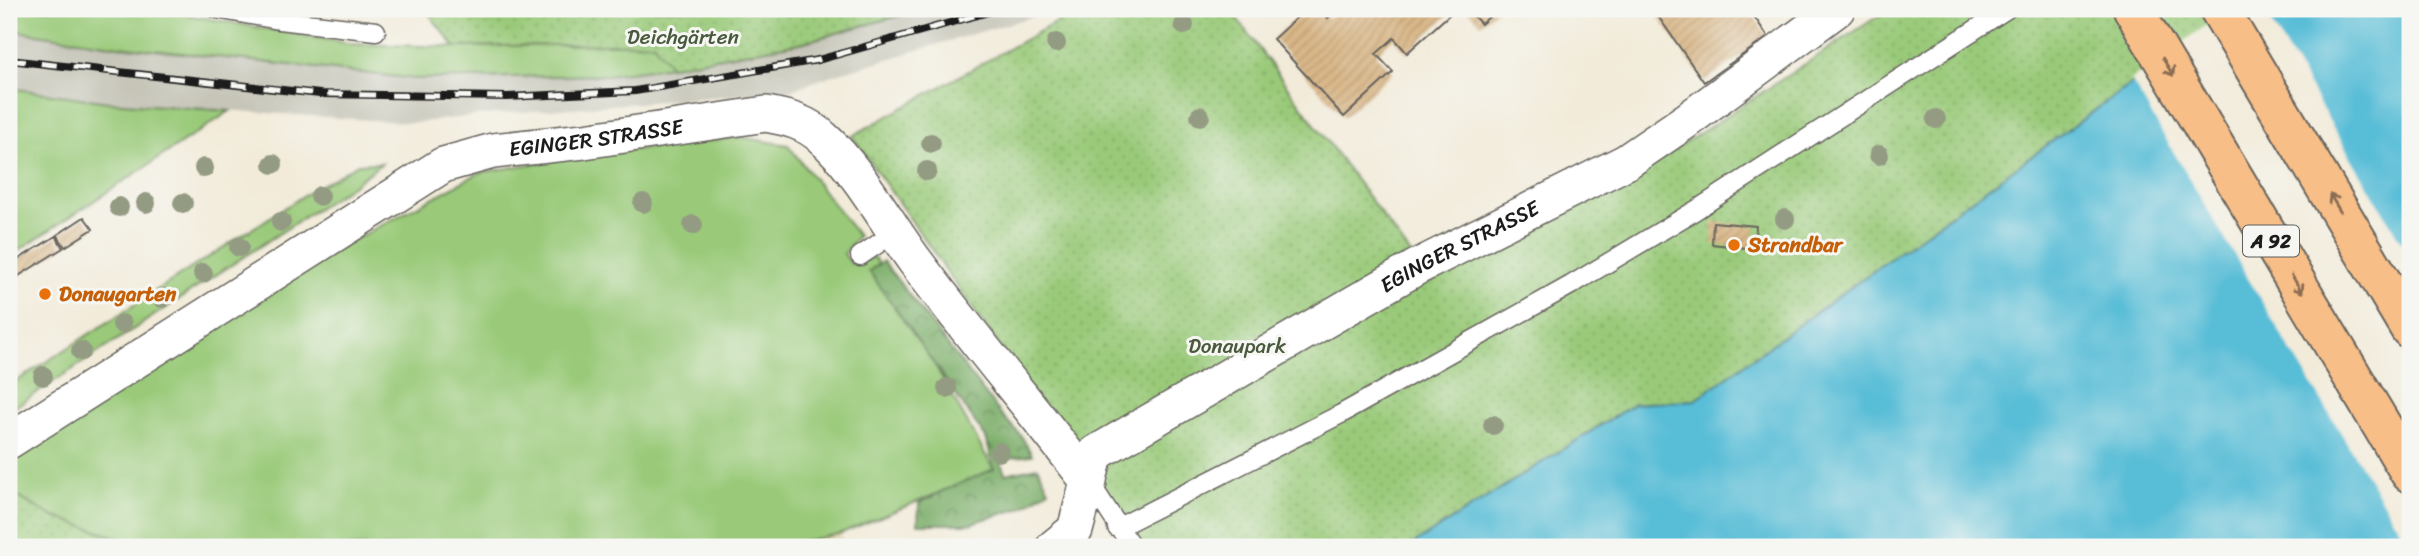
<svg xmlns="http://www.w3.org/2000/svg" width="2419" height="556" font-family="Sriracha,sans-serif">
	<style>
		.built { fill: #e3dbba }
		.railway { fill: #c6c5b8 }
		.grass { fill: #9aca79; stroke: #5b734a; stroke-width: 2 }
		.forest { fill: url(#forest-crowns); stroke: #4c6542; stroke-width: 2 }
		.park { fill: url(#park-dots); stroke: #5b734a; stroke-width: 2 }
		.water { fill: #59bdd7; stroke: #3a6c7a; stroke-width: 2 }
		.pier { fill: #f2ebd9 }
		.building { fill: url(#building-hatch) }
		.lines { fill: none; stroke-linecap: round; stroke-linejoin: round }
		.lane-casing { stroke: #67645e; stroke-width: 21 }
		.street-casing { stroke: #67645e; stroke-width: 38 }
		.highway-casing { stroke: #67645e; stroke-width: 42 }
		.lane { stroke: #fff; stroke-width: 18 }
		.street { stroke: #fff; stroke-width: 35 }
		.highway { stroke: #f7be87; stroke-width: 38 }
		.rail-casing { stroke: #1c1c1c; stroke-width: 8 }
		.rail { stroke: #f6f6f2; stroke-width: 5; stroke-dasharray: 16; stroke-linecap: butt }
		.tree { fill: #949b83 }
		.oneway { stroke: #8a6d52 }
		.food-dot { fill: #e8710a; stroke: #f6f6f2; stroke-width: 2.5 }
		.labels { text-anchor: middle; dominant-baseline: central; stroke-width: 6; stroke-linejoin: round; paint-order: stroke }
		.shield { fill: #f6f6f2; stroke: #5d5d5c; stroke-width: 2 }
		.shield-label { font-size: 19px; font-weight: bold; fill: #1c1c1c }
		.park-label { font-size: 21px; fill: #48593d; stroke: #f6f6f2 }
		.street-label { font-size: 21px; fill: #1c1c1c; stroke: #f6f6f2 }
		.food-label { font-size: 21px; font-weight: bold; fill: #c56008; stroke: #f6f6f2; text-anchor: start }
	</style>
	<defs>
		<pattern id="forest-crowns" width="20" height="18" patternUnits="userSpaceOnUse" patternTransform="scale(1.75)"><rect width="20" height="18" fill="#7bae69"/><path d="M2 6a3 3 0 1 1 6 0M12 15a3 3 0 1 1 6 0" fill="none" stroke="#648d56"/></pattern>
		<pattern id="park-dots" width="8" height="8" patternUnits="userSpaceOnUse" patternTransform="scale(1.75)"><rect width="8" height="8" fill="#9aca79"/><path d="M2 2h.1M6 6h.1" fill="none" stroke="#84ad68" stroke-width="1.8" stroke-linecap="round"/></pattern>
		<pattern id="building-hatch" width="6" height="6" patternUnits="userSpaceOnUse" patternTransform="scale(1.75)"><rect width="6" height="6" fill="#d9b788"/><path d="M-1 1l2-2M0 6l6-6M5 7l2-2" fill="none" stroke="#ba9d75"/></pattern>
	</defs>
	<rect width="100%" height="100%" fill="#f6f6f2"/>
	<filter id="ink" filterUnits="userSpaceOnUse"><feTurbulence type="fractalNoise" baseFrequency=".0143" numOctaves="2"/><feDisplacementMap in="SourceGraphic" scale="14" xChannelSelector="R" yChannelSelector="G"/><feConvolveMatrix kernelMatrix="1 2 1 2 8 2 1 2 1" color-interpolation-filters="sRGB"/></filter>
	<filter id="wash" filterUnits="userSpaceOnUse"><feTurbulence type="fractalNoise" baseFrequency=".00686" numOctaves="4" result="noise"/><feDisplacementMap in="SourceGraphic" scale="28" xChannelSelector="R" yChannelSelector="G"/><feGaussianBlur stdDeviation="1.57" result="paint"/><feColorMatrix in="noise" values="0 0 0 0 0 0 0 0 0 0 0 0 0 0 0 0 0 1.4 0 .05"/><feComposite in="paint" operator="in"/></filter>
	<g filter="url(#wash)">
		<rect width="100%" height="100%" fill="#f2ebd9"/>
		<polygon class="built" points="839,534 849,547 774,547"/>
		<polygon class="railway" points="924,9 1058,9 833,75 788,91 483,115 414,123 109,102 9,88 9,30 118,46 608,75 671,66 800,43"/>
		<g class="grass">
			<polygon points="9,9 155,9 352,44 456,47 653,43 924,9 800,43 671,66 608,75 415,79 118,46 9,30"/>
			<polygon points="9,88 109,102 230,111 9,257"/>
			<polygon points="740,137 788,145 858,236 844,254 852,264 874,257 994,470 839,534 774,547 146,547 52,516 9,492 9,459 314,261 479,173 564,158"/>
			<polygon points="382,163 353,185 9,411 9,386 309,192 358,164"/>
		</g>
		<polygon class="forest" points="883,261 1000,413 1022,437 1032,455 1000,459 1005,474 1038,467 1049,490 1021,508 969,524 918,524 919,503 940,492 994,469 986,438 869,271"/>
		<g class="park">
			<polygon points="425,9 924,9 800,43 671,66 653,43 455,47"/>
			<polygon points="1080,9 1230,9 1431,282 1647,168 1889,9 2235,9 1695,400 1634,404 1409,547 1140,547 852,136"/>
			<polygon points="9,492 52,516 146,547 9,547"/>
		</g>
		<polygon class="water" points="2235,9 2410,9 2410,547 1409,547 1634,404 1695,400"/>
		<polygon class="pier" points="2229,9 2263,9 2410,257 2410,547 2272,319 2131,80"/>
		<g id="blocks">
			<g class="building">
				<polygon points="1306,9 1319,9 1328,18 1338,9 1450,9 1452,12 1407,53 1394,38 1376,54 1393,72 1344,117 1273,39"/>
				<polygon points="1467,9 1498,9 1481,24"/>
				<polygon points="1653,9 1749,9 1768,37 1704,82"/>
				<polygon points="84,217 93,229 65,247 57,235"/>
				<polygon points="1713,222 1756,226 1754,249 1712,244"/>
				<polygon points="56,236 63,248 9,282 9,265"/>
			</g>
		</g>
	</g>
	<g filter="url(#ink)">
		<use href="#blocks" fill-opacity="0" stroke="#67645e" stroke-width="2"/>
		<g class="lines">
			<g class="lane-casing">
				<g id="lane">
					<polyline points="217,9 279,20 376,31"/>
					<polyline points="860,256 894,233"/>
					<polyline points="1090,483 1132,547"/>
					<polyline points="1117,528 1341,414 1571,285 1696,210 2007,9"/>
				</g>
			</g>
			<g class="street-casing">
				<g id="street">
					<path id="s1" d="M9,441L443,165L493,151L584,141L766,114C788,118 806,122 823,138C858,169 887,223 915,261C971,336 1032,408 1089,482"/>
					<path id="s2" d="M1054,547L1075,530L1096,453L1417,267L1626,162L1686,121L1837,9"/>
				</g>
			</g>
			<g class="highway-casing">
				<g id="highway">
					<polyline points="2133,9 2410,473"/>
					<polyline points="2219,9 2410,329"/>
				</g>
			</g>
			<use href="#lane" class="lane"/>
			<use href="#street" class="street"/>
			<use href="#highway" class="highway"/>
			<g class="rail-casing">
				<polyline id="rail" points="9,60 320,94 507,97 635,91 818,60 999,9"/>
			</g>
			<use href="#rail" class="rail"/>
		</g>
		<g class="tree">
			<circle cx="1184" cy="25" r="10"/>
			<circle cx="1056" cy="43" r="10"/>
			<circle cx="1200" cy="116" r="10"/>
			<circle cx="1936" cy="119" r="10"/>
			<circle cx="931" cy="143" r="10"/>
			<circle cx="1879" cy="155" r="10"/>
			<circle cx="273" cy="164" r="10"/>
			<circle cx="204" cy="168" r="10"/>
			<circle cx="927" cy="171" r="10"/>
			<circle cx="320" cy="196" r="10"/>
			<circle cx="146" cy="203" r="10"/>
			<circle cx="183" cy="203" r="10"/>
			<circle cx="643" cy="203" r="10"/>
			<circle cx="119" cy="207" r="10"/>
			<circle cx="1785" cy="219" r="10"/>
			<circle cx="281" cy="222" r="10"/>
			<circle cx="693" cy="225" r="10"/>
			<circle cx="239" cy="247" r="10"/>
			<circle cx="203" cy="273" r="10"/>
			<circle cx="162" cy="298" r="10"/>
			<circle cx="122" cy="324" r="10"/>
			<circle cx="81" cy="351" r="10"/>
			<circle cx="43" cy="376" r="10"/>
			<circle cx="947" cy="388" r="10"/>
			<circle cx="1493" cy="425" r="10"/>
			<circle cx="999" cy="452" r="10"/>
		</g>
		<defs><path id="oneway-shaft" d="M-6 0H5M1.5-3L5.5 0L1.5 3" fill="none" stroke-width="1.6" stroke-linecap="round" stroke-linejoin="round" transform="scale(1.75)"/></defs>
		<g class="oneway">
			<use href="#oneway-shaft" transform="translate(2168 67) rotate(59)"/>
			<use href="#oneway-shaft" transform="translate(2335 203) rotate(-121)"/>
			<use href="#oneway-shaft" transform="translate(2297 284) rotate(59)"/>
		</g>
	</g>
	<g class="food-dot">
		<circle cx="1734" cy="245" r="7"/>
		<circle cx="45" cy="294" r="7"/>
	</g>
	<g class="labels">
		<rect class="shield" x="2243" y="225.5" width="56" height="31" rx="5"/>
		<g class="shield-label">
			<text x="2271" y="241">A 92</text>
		</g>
		<g class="park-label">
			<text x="683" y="37">Deichgärten</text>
			<text x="1237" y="346">Donaupark</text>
		</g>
		<g class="street-label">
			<text stroke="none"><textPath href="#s1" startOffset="670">EGINGER STRASSE</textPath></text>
			<text stroke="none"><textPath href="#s2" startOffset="525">EGINGER STRASSE</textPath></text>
		</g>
		<g class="food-label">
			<text x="1748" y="245">Strandbar</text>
			<text x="59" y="294">Donaugarten</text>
		</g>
	</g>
	<rect width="2419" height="556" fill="none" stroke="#f6f6f2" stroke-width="35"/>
</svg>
